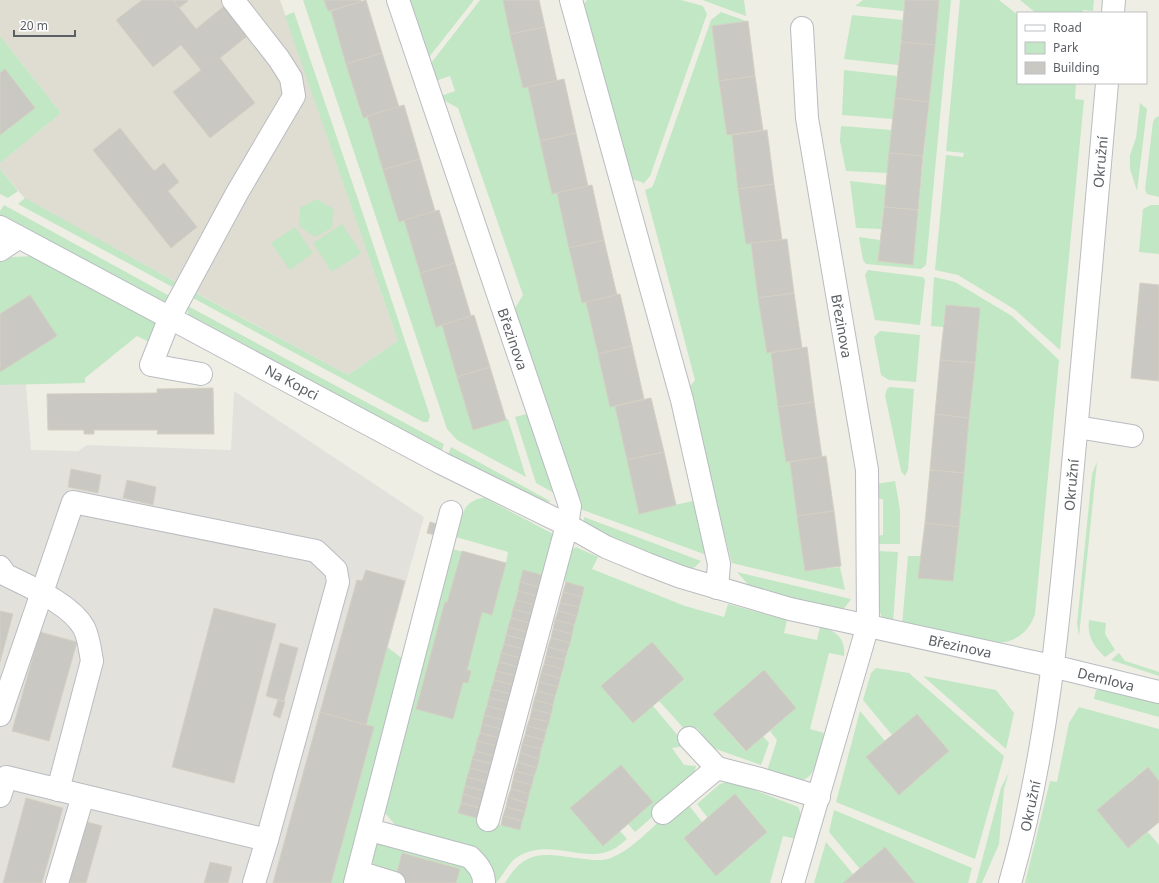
<svg xmlns="http://www.w3.org/2000/svg" width="1159" height="883" font-family="'Noto Sans',sans-serif">
	<style>
		.industrial { fill: #e3e1dc }
		.education { fill: #dfddd2 }
		.green { fill: #c1e7c4 }
		.building { fill: #cac8c2; stroke: #d4d0c3 }
		.lines { fill: none; stroke-linecap: round; stroke-linejoin: round }
		.minor-casing { stroke: #b9bcc1; stroke-width: 24 }
		.minor { stroke: #fff; stroke-width: 22 }
		.labels { text-anchor: middle; dominant-baseline: central; stroke-width: 3; stroke-linejoin: round; paint-order: stroke }
		.street-label { font-size: 14px; fill: #5c6065; stroke: #fff }
	</style>
	<rect width="100%" height="100%" fill="#efeee4"/>
	<polygon class="industrial" points="26,384 31,450 78,451 87,445 231,450 234,391 424,517 366,725 374,727 331,883 0,883 0,385"/>
	<polygon class="education" points="0,0 280,0 398,341 348,375 27,201 0,169 0,163 61,113 0,36"/>
	<g class="green">
		<polygon points="303,0 324,0 328,11 331,11 362,117 367,116 399,222 404,220 436,326 442,325 474,429 508,419 526,477 457,440 447,429"/>
		<polygon points="405,0 474,0 426,61"/>
		<polygon points="480,0 503,0 523,88 528,87 552,194 557,193 582,303 586,302 610,407 615,406 639,513 697,500 705,550 704,554 580,509 512,313 523,295 458,108 438,97 455,91 450,76 433,82 428,67"/>
		<polygon points="587,0 681,0 703,6 707,14 650,176 643,184 642,182 625,177 626,158 580,9"/>
		<polygon points="703,0 744,0 746,16 705,1"/>
		<polygon points="863,0 905,0 904,11 855,6"/>
		<polygon points="939,0 951,0 926,265 921,269 866,264 863,260 859,237 880,240 878,261 913,265"/>
		<polygon points="960,0 999,0 1018,15 1018,83 1076,83 1075,99 1084,100 1060,350 1014,309 958,275 935,270 946,155 963,157 964,153 946,151"/>
		<polygon points="1020,0 1094,0 1093,11 1083,10 1083,13 1036,13"/>
		<polygon points="294,12 363,214 430,416 428,422 423,422 191,297 194,292 348,375 398,341 285,16"/>
		<polygon points="721,12 746,21 712,26 727,135 732,135 746,244 751,243 767,353 771,353 786,462 790,462 805,571 840,567 845,590 732,563 691,411 696,409 692,395 686,396 685,393 695,380 645,190 652,187 654,183 711,20"/>
		<polygon points="852,15 903,20 898,65 844,59"/>
		<polygon points="0,36 61,113 0,163 0,135 35,108 0,73"/>
		<polygon points="844,70 897,76 893,119 842,115"/>
		<polygon points="1140,103 1147,109 1137,191 1130,169 1130,155 1136,138"/>
		<polygon points="1159,116 1159,197 1147,194 1145,189 1153,122 1155,118"/>
		<polygon points="841,126 892,130 887,173 846,171 840,141"/>
		<polygon points="0,169 18,191 8,198 0,194"/>
		<polygon points="850,181 886,185 881,229 856,228"/>
		<polygon points="25,198 181,285 178,290 18,204"/>
		<polygon points="317,199 333,209 332,228 315,237 299,226 300,208"/>
		<polygon points="4,205 175,299 162,305 0,216 0,211"/>
		<polygon points="1151,205 1159,205 1159,254 1139,252 1143,209"/>
		<polygon points="342,224 361,253 332,272 313,243"/>
		<polygon points="295,227 313,253 290,270 271,243"/>
		<polygon points="35,256 156,322 158,329 149,342 137,336 85,378 85,383 0,385 0,261 12,257"/>
		<polygon points="868,270 923,277 925,280 920,325 875,320 865,275"/>
		<path d="M934,277L955,282L1012,316L1059,360L1035,614C1029,633 1013,644 993,643L902,625L908,556H921L919,578L953,581L980,308L946,305L943,327L931,326Z"/>
		<polygon points="186,305 444,444 441,454 189,317"/>
		<polygon points="880,331 920,335 916,382 889,380 881,375 874,337"/>
		<polygon points="890,387 914,389 908,470 905,476 901,471 885,395 887,389"/>
		<polygon points="534,412 555,483 554,493 536,483 515,417"/>
		<polygon points="451,447 550,501 546,504 447,457"/>
		<polygon points="1097,462 1079,636 1077,624 1092,474"/>
		<polygon points="895,481 900,510 900,544 877,544 877,536 883,535 883,499 876,499 875,484"/>
		<path d="M485,498L555,535L542,576L477,819L501,825L566,582L561,580L570,551L576,547L598,557L592,569L685,606L724,617L728,604L787,620L784,633L817,640L820,627C835,630 846,638 844,656L829,653L810,729L824,733C820,748 818,781 797,781C787,781 775,776 766,774L777,740L770,731L796,708L764,670L713,714L745,751L763,736L769,743L761,765L713,748L697,728L689,734L659,701L653,706L685,744V746L672,748L684,765L696,766L693,778L682,791L635,832L628,824L653,802L621,765L571,808L603,846L620,831L627,839C620,845 613,851 603,853C575,858 547,840 519,856C508,862 504,875 496,883L491,864L480,853L397,827L385,813V806L452,549L506,563L508,552L456,537C461,519 462,499 485,498Z"/>
		<polygon points="584,517 701,561 695,567 687,570 600,537 584,522"/>
		<polygon points="877,551 898,552 893,623 882,617 877,606"/>
		<polygon points="737,572 851,599 843,610 752,589"/>
		<path d="M1089,620L1106,623L1105,634L1115,650L1105,657C1094,646 1087,637 1089,620Z"/>
		<polygon points="387,647 407,662 346,883 331,883 374,727 366,725"/>
		<polygon points="1119,653 1125,661 1159,672 1159,676 1111,660"/>
		<polygon points="876,668 909,673 1004,756 975,859 836,802 860,711 885,741 899,795 949,751 917,714 892,735 863,700 871,673"/>
		<polygon points="923,676 996,690 1014,713 1006,749"/>
		<polygon points="1096,690 1110,690 1159,703 1159,717 1094,699"/>
		<polygon points="1079,707 1159,729 1159,781 1147,767 1097,810 1128,848 1148,832 1159,845 1159,883 1025,883 1050,781 1057,782 1069,723"/>
		<polygon points="1009,772 1004,789 999,844 982,883 976,883 1001,788"/>
		<path d="M726,782L739,784L798,807C804,818 799,827 796,839L783,836L770,883H505C527,846 547,855 584,859C592,860 603,861 611,858C632,849 647,832 664,817C671,812 679,807 687,803L702,822L684,838L716,875L708,818L697,804L720,784Z"/>
		<polygon points="834,810 972,868 968,883 915,883 885,847 860,869 829,832"/>
		<polygon points="380,842 464,861 479,883 456,883 402,854 396,873 377,868 371,861 376,845"/>
		<polygon points="826,842 853,874 843,883 814,883"/>
	</g>
	<g class="building">
		<polygon points="142,0 173,0 196,29 228,3 251,33 220,58 255,103 210,138 173,92 201,70 190,56 181,45 153,67 116,20"/>
		<polygon points="173,0 187,0 188,1 179,8"/>
		<polygon points="324,0 361,0 361,2 328,11"/>
		<polygon points="366,0 382,53 346,64 331,11"/>
		<polygon points="503,0 539,0 545,27 510,34"/>
		<polygon points="905,0 939,0 935,45 901,42"/>
		<polygon points="748,21 755,76 719,81 712,26"/>
		<polygon points="545,27 557,81 523,88 510,34"/>
		<polygon points="901,42 935,45 929,102 895,98"/>
		<polygon points="382,53 399,107 363,118 346,64"/>
		<polygon points="5,69 35,108 0,135 0,73"/>
		<polygon points="755,76 763,130 727,135 719,81"/>
		<polygon points="564,79 576,133 540,141 528,87"/>
		<polygon points="895,98 929,102 923,156 889,153"/>
		<polygon points="404,105 420,159 383,170 367,116"/>
		<polygon points="120,128 154,171 164,163 179,182 168,191 197,227 171,248 93,150"/>
		<polygon points="767,130 774,184 738,189 732,135"/>
		<polygon points="576,133 588,186 552,194 540,141"/>
		<polygon points="889,153 923,156 918,210 884,207"/>
		<polygon points="420,159 435,211 399,222 383,170"/>
		<polygon points="774,184 782,240 746,244 738,189"/>
		<polygon points="592,185 604,240 569,248 557,193"/>
		<polygon points="884,207 918,210 913,265 878,261"/>
		<polygon points="439,210 455,263 420,273 404,220"/>
		<polygon points="787,239 794,293 758,298 751,243"/>
		<polygon points="604,240 617,295 582,303 569,248"/>
		<polygon points="455,263 471,316 436,327 420,273"/>
		<polygon points="1140,283 1159,285 1159,381 1131,378"/>
		<polygon points="794,293 802,348 767,353 758,298"/>
		<polygon points="620,294 632,346 598,354 586,302"/>
		<polygon points="30,295 57,336 0,372 0,314"/>
		<polygon points="946,305 980,308 975,363 940,360"/>
		<polygon points="474,315 490,367 457,377 442,325"/>
		<polygon points="632,346 644,399 610,407 598,354"/>
		<polygon points="807,347 814,402 778,407 771,353"/>
		<polygon points="940,360 975,363 969,418 935,414"/>
		<polygon points="490,367 506,420 473,430 457,377"/>
		<polygon points="213,388 214,434 157,434 158,430 94,430 94,434 84,434 84,430 48,430 47,394 157,393 157,389"/>
		<polygon points="651,398 664,452 627,460 615,406"/>
		<polygon points="814,402 822,457 786,462 778,407"/>
		<polygon points="935,414 969,418 964,473 930,470"/>
		<polygon points="664,452 676,505 639,514 627,460"/>
		<polygon points="826,456 834,511 797,516 790,462"/>
		<polygon points="71,469 101,475 98,493 68,487"/>
		<polygon points="930,470 964,473 959,527 925,523"/>
		<polygon points="127,480 156,487 153,505 123,498"/>
		<polygon points="834,511 841,566 805,571 797,516"/>
		<polygon points="430,522 437,524 435,535 427,533"/>
		<polygon points="925,523 959,527 953,581 918,578"/>
		<polygon points="462,551 506,563 492,615 482,612 467,670 471,671 468,683 463,682 453,719 416,709 445,602 447,603"/>
		<polygon points="366,570 405,581 366,725 320,712 357,580 362,581"/>
		<polygon points="523,570 542,575 539,587 520,582"/>
		<polygon points="520,582 539,587 537,596 518,591"/>
		<polygon points="566,582 584,587 582,597 563,592"/>
		<polygon points="518,591 537,596 534,605 516,600"/>
		<polygon points="563,592 582,597 579,607 560,603"/>
		<polygon points="516,600 534,605 532,614 513,609"/>
		<polygon points="560,603 579,607 577,616 558,611"/>
		<polygon points="214,608 276,624 234,783 172,767"/>
		<polygon points="513,609 532,614 529,623 511,618"/>
		<polygon points="0,611 13,614 0,662"/>
		<polygon points="558,611 577,616 574,625 555,620"/>
		<polygon points="511,618 529,623 527,632 508,627"/>
		<polygon points="555,620 574,625 572,634 553,629"/>
		<polygon points="508,627 527,632 525,640 506,635"/>
		<polygon points="553,629 572,634 570,643 551,638"/>
		<polygon points="40,632 77,642 49,741 12,731"/>
		<polygon points="506,635 525,640 522,649 504,644"/>
		<polygon points="551,638 570,643 567,652 548,647"/>
		<polygon points="652,642 684,679 633,723 601,686"/>
		<polygon points="280,643 298,648 284,701 266,696"/>
		<polygon points="504,644 522,649 520,658 501,653"/>
		<polygon points="548,647 567,652 565,660 546,656"/>
		<polygon points="501,653 520,658 518,667 499,662"/>
		<polygon points="546,656 565,660 563,669 544,664"/>
		<polygon points="499,662 518,667 515,676 496,671"/>
		<polygon points="544,664 563,669 560,678 541,673"/>
		<polygon points="764,670 796,708 746,751 713,714"/>
		<polygon points="496,671 515,676 513,685 494,680"/>
		<polygon points="541,673 560,678 558,687 539,682"/>
		<polygon points="494,680 513,685 510,694 491,689"/>
		<polygon points="539,682 558,687 555,696 537,691"/>
		<polygon points="491,689 510,694 508,702 489,698"/>
		<polygon points="537,691 555,696 553,705 534,700"/>
		<polygon points="489,698 508,702 506,711 487,706"/>
		<polygon points="278,700 285,702 280,718 273,715"/>
		<polygon points="534,700 553,705 551,714 532,709"/>
		<polygon points="487,706 506,711 503,720 484,715"/>
		<polygon points="532,709 551,714 549,722 530,718"/>
		<polygon points="320,712 374,727 331,883 273,883"/>
		<polygon points="917,714 949,751 899,795 866,757"/>
		<polygon points="484,715 503,720 501,729 482,724"/>
		<polygon points="530,718 549,722 546,731 527,726"/>
		<polygon points="482,724 501,729 499,738 480,733"/>
		<polygon points="527,726 546,731 544,740 525,735"/>
		<polygon points="480,733 499,738 497,746 477,741"/>
		<polygon points="525,735 544,740 541,749 522,744"/>
		<polygon points="477,741 497,746 494,756 475,751"/>
		<polygon points="522,744 541,749 539,759 520,753"/>
		<polygon points="475,751 494,756 492,764 472,759"/>
		<polygon points="520,753 539,759 537,768 518,762"/>
		<polygon points="472,759 492,764 489,773 470,768"/>
		<polygon points="518,762 537,768 534,776 515,771"/>
		<polygon points="621,765 653,802 603,846 570,808"/>
		<polygon points="1148,767 1159,781 1159,822 1128,848 1097,810"/>
		<polygon points="470,768 489,773 487,782 467,777"/>
		<polygon points="515,771 534,776 532,785 513,780"/>
		<polygon points="467,777 487,782 485,791 465,786"/>
		<polygon points="513,780 532,785 529,794 511,789"/>
		<polygon points="465,786 485,791 482,800 463,794"/>
		<polygon points="511,789 529,794 527,803 508,797"/>
		<polygon points="463,794 482,800 480,808 461,803"/>
		<polygon points="735,794 767,832 716,876 684,838"/>
		<polygon points="508,797 527,803 525,812 506,807"/>
		<polygon points="26,798 63,808 42,883 3,883"/>
		<polygon points="461,803 480,808 477,818 458,813"/>
		<polygon points="506,807 525,812 522,821 503,816"/>
		<polygon points="503,816 522,821 520,830 501,825"/>
		<polygon points="84,821 102,826 86,883 67,883"/>
		<polygon points="885,847 915,883 843,883"/>
		<polygon points="402,853 460,869 456,883 394,883"/>
		<polygon points="210,862 232,867 228,883 204,883"/>
	</g>
	<g class="lines">
		<g class="minor-casing">
			<g id="minor">
				<polyline points="398,0 570,506 567,525 488,820"/>
				<polyline points="571,0 682,400 719,564 717,588"/>
				<polyline points="1113,13 1114,0"/>
				<polyline points="0,227 441,463 567,525 606,547 647,564 681,577 790,609 1052,666 1159,692"/>
				<polyline points="0,250 18,238"/>
				<polyline points="201,374 151,365 170,317 237,193 294,96 291,78 279,59 233,0"/>
				<polyline points="1077,427 1132,436"/>
				<path d="M0,567L6,575C30,587 71,604 84,628C89,638 90,650 92,661L58,790"/>
				<polyline points="0,715 73,502 316,551 336,570 338,582 267,840"/>
				<polyline points="689,738 717,768"/>
				<polyline points="0,796 6,777 267,840 254,883"/>
				<polyline points="663,813 717,768 760,779 819,797"/>
				<path d="M370,830L470,857C478,865 484,872 484,883"/>
				<polyline points="358,872 394,883"/>
				<polyline points="57,883 83,796"/>
				<polyline points="355,883 451,512"/>
				<polyline points="793,883 868,625 867,470 807,118 802,28"/>
				<path d="M1010,883C1047,755 1059,620 1071,487C1083,352 1096,218 1107,83"/>
			</g>
		</g>
		<use href="#minor" class="minor"/>
	</g>
	<g class="labels">
		<g class="street-label">
			<text transform="translate(1100 162) rotate(-85)">Okružní</text>
			<text transform="translate(842 326) rotate(80)">Březinova</text>
			<text transform="translate(513 339) rotate(71)">Březinova</text>
			<text transform="translate(292 382) rotate(28)">Na Kopci</text>
			<text transform="translate(1071 485) rotate(-85)">Okružní</text>
			<text transform="translate(960 646) rotate(12)">Březinova</text>
			<text transform="translate(1106 679) rotate(14)">Demlova</text>
			<text transform="translate(1030 806) rotate(-78)">Okružní</text>
		</g>
	</g>
	<rect x="1017" y="12" width="130" height="72" fill="#ffffff" stroke="#bebfc1"/>
	<rect x="1025" y="25" width="20" height="6" fill="#ffffff" stroke="#bebfc1"/>
	<text x="1053" y="32" font-size="12" fill="#5c6065">Road</text>
	<rect x="1025" y="42" width="20" height="12" fill="#c1e7c4" stroke="#bebfc1"/>
	<text x="1053" y="52" font-size="12" fill="#5c6065">Park</text>
	<rect x="1025" y="62" width="20" height="12" fill="#cac8c2" stroke="#bebfc1"/>
	<text x="1053" y="72" font-size="12" fill="#5c6065">Building</text>
	<path d="M14 30v6h61v-6" fill="none" stroke="#5c6065" stroke-width="2"/>
	<text x="20" y="30" font-size="12" fill="#5c6065" stroke="#ffffff" stroke-width="3" paint-order="stroke">20 m</text>
</svg>
